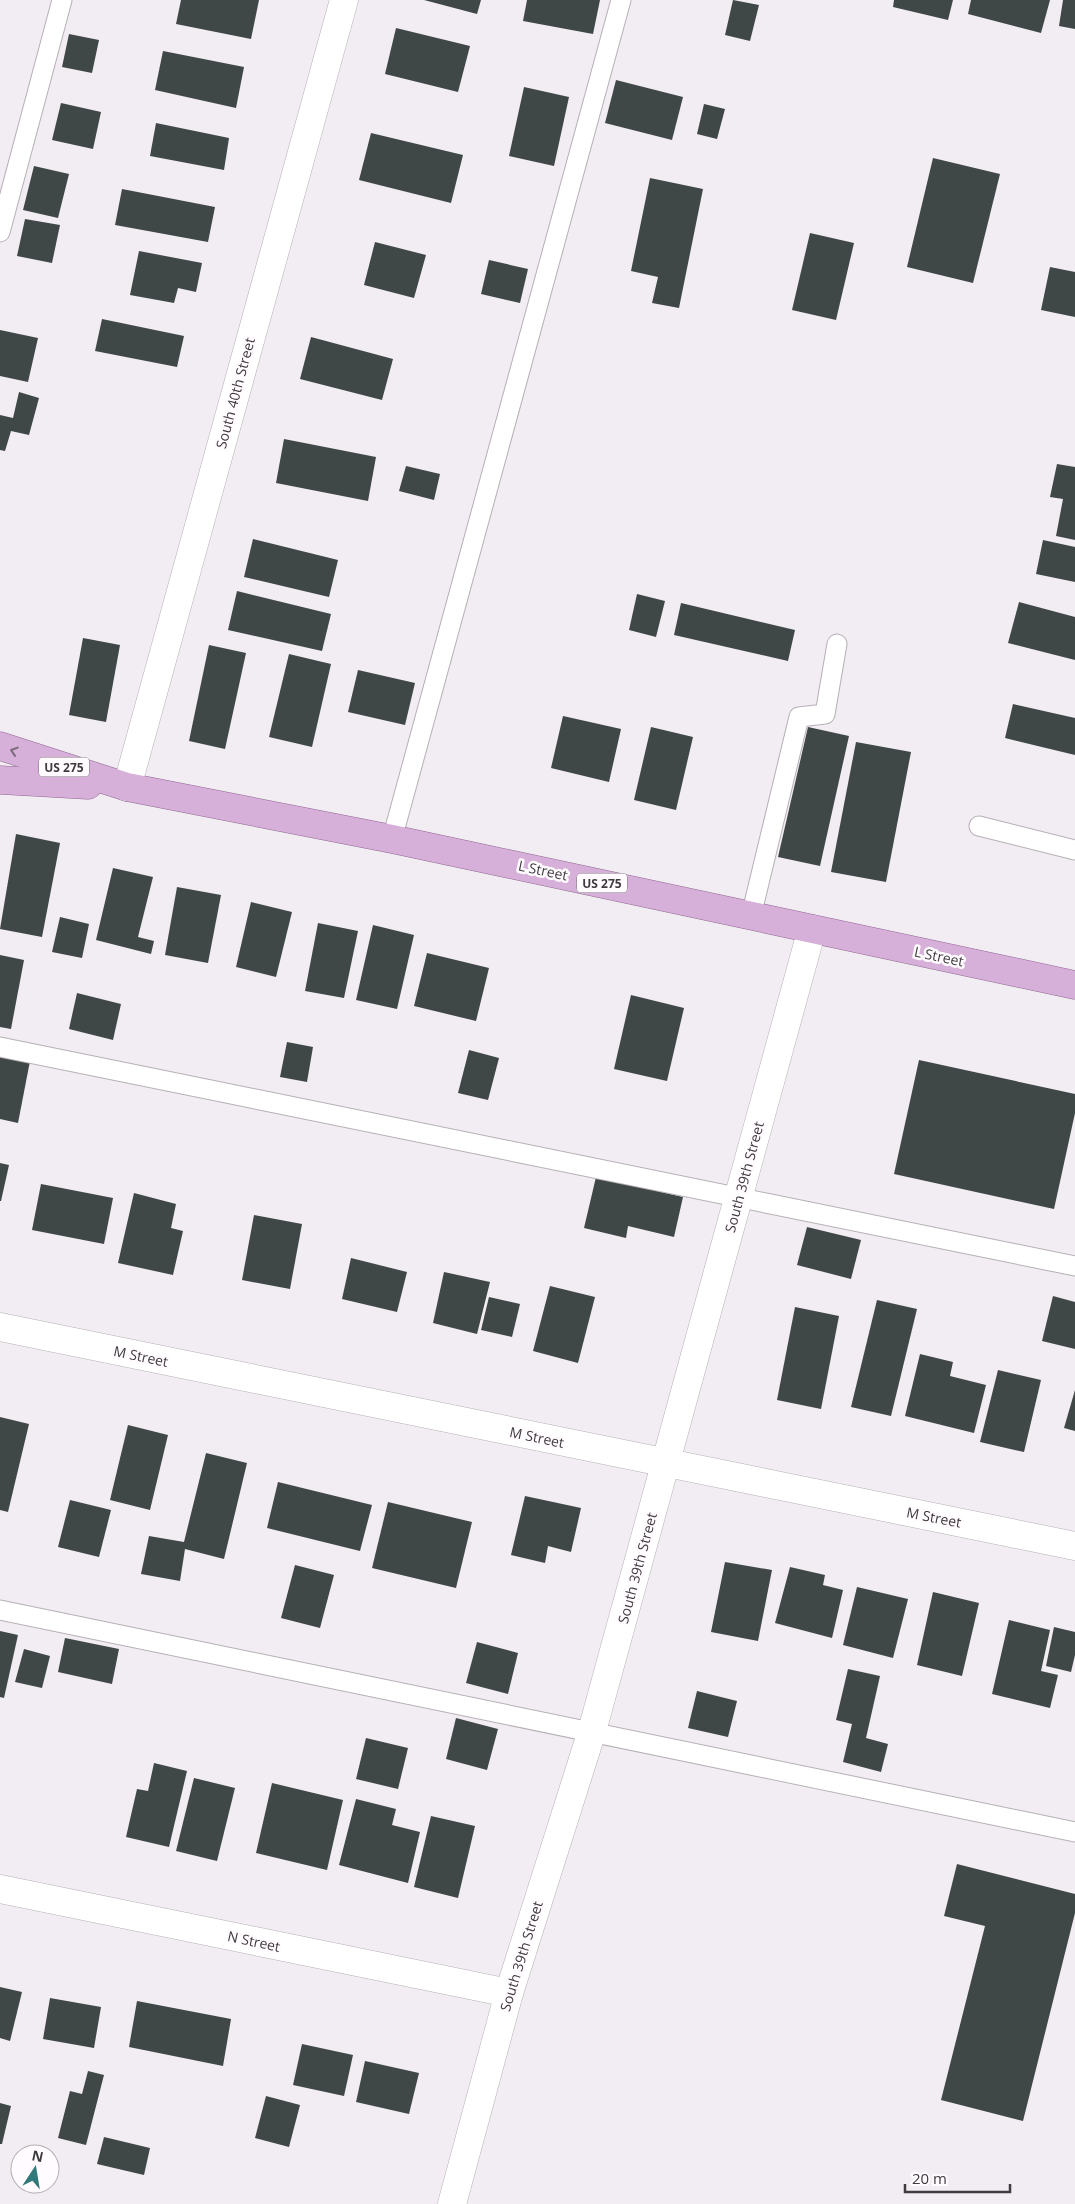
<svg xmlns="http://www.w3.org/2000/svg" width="1075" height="2204" font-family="'Open Sans',sans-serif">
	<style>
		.building { fill: #404747 }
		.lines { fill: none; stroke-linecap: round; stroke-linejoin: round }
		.lane-casing { stroke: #b5b0b5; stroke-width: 21 }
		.street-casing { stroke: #b5b0b5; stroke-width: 29 }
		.primary-casing { stroke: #8f6692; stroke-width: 29 }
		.lane { stroke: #fff; stroke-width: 19 }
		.street { stroke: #fff; stroke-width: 28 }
		.primary { stroke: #d6b0d9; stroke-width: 28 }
		.oneway { stroke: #7b6a7c }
		.labels { text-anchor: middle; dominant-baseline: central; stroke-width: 5; stroke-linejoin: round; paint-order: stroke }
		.shield { fill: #fffbff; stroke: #787578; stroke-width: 1 }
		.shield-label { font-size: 12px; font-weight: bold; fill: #3e3c3e }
		.street-label { font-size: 14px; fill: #3e3c3e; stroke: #fffbff }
	</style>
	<rect width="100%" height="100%" fill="#f2edf2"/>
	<g class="building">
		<polygon points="181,0 259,0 251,39 176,24"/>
		<polygon points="424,0 481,0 477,14"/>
		<polygon points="527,0 600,0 593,34 523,21"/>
		<polygon points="733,0 759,5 750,41 725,35"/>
		<polygon points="894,0 953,0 948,20 893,7"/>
		<polygon points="971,0 1050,0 1041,33 968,14"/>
		<polygon points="1063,0 1075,0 1075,29 1059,26"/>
		<polygon points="396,28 470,46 458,92 385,74"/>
		<polygon points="69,34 99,40 92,73 62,67"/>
		<polygon points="163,51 244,67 236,108 155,90"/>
		<polygon points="616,80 683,97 672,140 605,123"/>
		<polygon points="524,87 569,97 554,166 509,156"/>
		<polygon points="61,103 101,112 93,149 52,140"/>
		<polygon points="704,104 725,109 717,139 697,134"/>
		<polygon points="156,123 229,138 224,170 150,156"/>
		<polygon points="371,133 463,155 451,203 359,180"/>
		<polygon points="933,158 1000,174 973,283 907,267"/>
		<polygon points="34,166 69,174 58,218 23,210"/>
		<polygon points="650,178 703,189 679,308 652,303 658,277 631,271"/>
		<polygon points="122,189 215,207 208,242 115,225"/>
		<polygon points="25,219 60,225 52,263 17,256"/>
		<polygon points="810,233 854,243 836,320 792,310"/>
		<polygon points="375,242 426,255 414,298 364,285"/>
		<polygon points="139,251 202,263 196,292 178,288 174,303 130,295"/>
		<polygon points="489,260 528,269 520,303 481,294"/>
		<polygon points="1050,267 1075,272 1075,317 1041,310"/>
		<polygon points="102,319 184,336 177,367 95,351"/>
		<polygon points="0,330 38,338 28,382 0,376"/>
		<polygon points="311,337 393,359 382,400 300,379"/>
		<polygon points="19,392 39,398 29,435 11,431 5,451 0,450 0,415 13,418"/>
		<polygon points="284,439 376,457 368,501 276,483"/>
		<polygon points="1057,464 1075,467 1075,540 1056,536 1063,499 1050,497"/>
		<polygon points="406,466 440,474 434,500 399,491"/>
		<polygon points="253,539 338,560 329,597 244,577"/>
		<polygon points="1043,540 1075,547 1075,582 1036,574"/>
		<polygon points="237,591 331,614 322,651 228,630"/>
		<polygon points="637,594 665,601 656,637 629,630"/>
		<polygon points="1019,602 1075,617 1075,660 1008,643"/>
		<polygon points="681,603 795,630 788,661 674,635"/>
		<polygon points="83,638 120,645 106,722 69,715"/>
		<polygon points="209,645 246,653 225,749 189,741"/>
		<polygon points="289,654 331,664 312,747 269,737"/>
		<polygon points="358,670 415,683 405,725 348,712"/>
		<polygon points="1013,704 1075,718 1075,755 1005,738"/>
		<polygon points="563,716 621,729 609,782 551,768"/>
		<polygon points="651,727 693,737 676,810 634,800"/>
		<polygon points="808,727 849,736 820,866 778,857"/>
		<polygon points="856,742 911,752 886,882 831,872"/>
		<polygon points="16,834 60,843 42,937 0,929"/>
		<polygon points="113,868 153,877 138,937 154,941 151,954 96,940"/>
		<polygon points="177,887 221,895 208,963 165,955"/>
		<polygon points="251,902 292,912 276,977 236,967"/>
		<polygon points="60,917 89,924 82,958 52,952"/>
		<polygon points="318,923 358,931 344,998 305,991"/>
		<polygon points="373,925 414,935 397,1009 356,1000"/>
		<polygon points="427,953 489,968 476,1021 414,1006"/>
		<polygon points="0,955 24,960 11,1029 0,1027"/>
		<polygon points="77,993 121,1004 113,1040 69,1029"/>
		<polygon points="631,995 684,1008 667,1081 614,1069"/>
		<polygon points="287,1042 313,1047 307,1082 280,1077"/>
		<polygon points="469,1050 499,1058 488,1100 458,1093"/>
		<polygon points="0,1055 30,1061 18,1123 0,1119"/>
		<polygon points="919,1060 1075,1094 1075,1113 1054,1209 894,1174"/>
		<polygon points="0,1163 9,1165 1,1201 0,1201"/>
		<polygon points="596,1177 683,1197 674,1237 628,1226 626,1238 584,1228"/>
		<polygon points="41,1184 113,1198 104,1244 32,1230"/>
		<polygon points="134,1193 176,1204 171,1228 183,1231 173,1275 118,1263"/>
		<polygon points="254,1215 302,1224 290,1289 242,1280"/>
		<polygon points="807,1227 861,1240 851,1279 797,1265"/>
		<polygon points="351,1258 407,1272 397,1312 342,1299"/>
		<polygon points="444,1272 490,1282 477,1334 433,1323"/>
		<polygon points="550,1286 595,1297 578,1363 533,1351"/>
		<polygon points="1053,1296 1075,1302 1075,1349 1042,1341"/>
		<polygon points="489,1297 520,1304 512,1337 481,1330"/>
		<polygon points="877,1300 917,1309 891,1416 851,1407"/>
		<polygon points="795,1307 839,1316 821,1409 777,1400"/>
		<polygon points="920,1354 953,1362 950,1376 986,1385 974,1433 905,1416"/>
		<polygon points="998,1370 1041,1380 1024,1452 980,1442"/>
		<polygon points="1075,1390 1075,1431 1064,1428"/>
		<polygon points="0,1417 29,1424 8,1512 0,1510"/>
		<polygon points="128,1425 168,1435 150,1510 110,1500"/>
		<polygon points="206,1453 247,1463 224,1559 185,1549 180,1581 141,1574 149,1536 184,1542"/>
		<polygon points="278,1482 372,1505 360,1551 267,1528"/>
		<polygon points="525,1496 581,1508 571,1552 548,1546 545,1563 511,1555"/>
		<polygon points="70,1500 111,1510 99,1557 58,1547"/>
		<polygon points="388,1502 472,1522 456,1588 372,1568"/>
		<polygon points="725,1562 772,1570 758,1641 711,1632"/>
		<polygon points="295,1565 334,1575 320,1628 281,1618"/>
		<polygon points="790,1567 825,1575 823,1585 843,1590 832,1638 775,1623"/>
		<polygon points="857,1587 908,1599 893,1658 843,1645"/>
		<polygon points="933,1592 979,1603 962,1676 917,1665"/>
		<polygon points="1009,1620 1050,1630 1041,1671 1058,1675 1050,1708 992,1694"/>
		<polygon points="1054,1627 1075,1632 1075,1655 1071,1672 1046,1666"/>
		<polygon points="0,1631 18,1635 4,1698 0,1697"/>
		<polygon points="65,1638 119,1649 112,1684 58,1672"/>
		<polygon points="477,1642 518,1653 508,1694 466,1683"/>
		<polygon points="24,1649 50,1656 42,1688 15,1682"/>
		<polygon points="848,1669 880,1676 866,1738 888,1744 881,1772 843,1762 852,1724 836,1720"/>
		<polygon points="697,1691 737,1701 728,1737 688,1728"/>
		<polygon points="456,1718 498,1729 487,1770 446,1759"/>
		<polygon points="366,1738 408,1748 398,1789 356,1779"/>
		<polygon points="154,1763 187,1771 169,1847 126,1837 137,1789 148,1791"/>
		<polygon points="194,1778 235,1788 217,1861 176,1851"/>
		<polygon points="272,1783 343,1800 327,1870 256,1853"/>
		<polygon points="356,1799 396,1809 392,1825 420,1832 408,1883 339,1865"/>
		<polygon points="431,1816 475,1826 458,1898 414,1887"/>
		<polygon points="957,1864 1075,1894 1075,1913 1023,2121 941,2100 985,1926 944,1916"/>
		<polygon points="0,1987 22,1992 10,2041 0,2038"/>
		<polygon points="50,1998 101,2007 94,2048 43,2039"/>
		<polygon points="137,2001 231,2019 223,2066 129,2047"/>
		<polygon points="302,2044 353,2055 344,2096 293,2085"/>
		<polygon points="365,2061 419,2073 409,2114 356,2102"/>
		<polygon points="88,2071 104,2075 86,2145 58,2138 70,2091 82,2094"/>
		<polygon points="266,2096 300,2105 289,2147 255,2138"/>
		<polygon points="0,2103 11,2106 2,2144 0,2144"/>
		<polygon points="104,2137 150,2148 144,2175 97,2164"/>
	</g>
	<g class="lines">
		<g class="lane-casing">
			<g id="lane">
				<polyline points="0,232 62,0"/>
				<polyline points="979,826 1075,850"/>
				<polyline points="392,839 621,0"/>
				<polyline points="751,916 799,717 825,714 837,644"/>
				<polyline points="0,1047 1075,1266"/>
				<polyline points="0,1610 1075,1832"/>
			</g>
		</g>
		<g class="street-casing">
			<g id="street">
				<polyline points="127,787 344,0"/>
				<polyline points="0,1327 1075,1546"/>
				<polyline points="0,1889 509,1993"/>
				<polyline points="452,2204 509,1993 592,1731 812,929"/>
			</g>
		</g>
		<g class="primary-casing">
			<g id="primary">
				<polyline points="0,746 127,787 392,839 1075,985"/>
				<polyline points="0,780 88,785"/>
			</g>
		</g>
		<use href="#lane" class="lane"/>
		<use href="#street" class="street"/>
		<use href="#primary" class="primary"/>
	</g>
	<defs><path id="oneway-chevron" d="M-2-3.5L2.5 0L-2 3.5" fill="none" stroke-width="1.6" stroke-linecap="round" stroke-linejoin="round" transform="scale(1.25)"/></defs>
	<use class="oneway" href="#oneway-chevron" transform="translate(14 751) rotate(-162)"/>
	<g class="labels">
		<g class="shield">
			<rect x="39" y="757.5" width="50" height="19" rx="4"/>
			<rect x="577" y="873.5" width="50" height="19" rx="4"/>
		</g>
		<g class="shield-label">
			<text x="64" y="767">US 275</text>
			<text x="602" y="883">US 275</text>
		</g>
		<g class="street-label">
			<text transform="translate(235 393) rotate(-75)">South 40th Street</text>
			<text transform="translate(543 870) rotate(12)">L Street</text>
			<text transform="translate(939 956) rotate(12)">L Street</text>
			<text transform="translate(744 1177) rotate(-75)">South 39th Street</text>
			<text transform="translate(141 1356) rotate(12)">M Street</text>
			<text transform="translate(537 1437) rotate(12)">M Street</text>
			<text transform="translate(934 1517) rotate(11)">M Street</text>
			<text transform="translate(637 1568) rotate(-75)">South 39th Street</text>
			<text transform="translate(254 1941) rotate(12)">N Street</text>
			<text transform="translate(521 1956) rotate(-73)">South 39th Street</text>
		</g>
	</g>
	<g transform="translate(35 2169) rotate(12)"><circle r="24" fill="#fffbff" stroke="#b2afb2"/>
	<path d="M0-4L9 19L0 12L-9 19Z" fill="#30797a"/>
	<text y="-8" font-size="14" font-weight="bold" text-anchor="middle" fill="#3e3c3e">N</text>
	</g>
	<path d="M905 2184v8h105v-8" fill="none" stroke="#3e3c3e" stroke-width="2.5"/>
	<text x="912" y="2184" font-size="15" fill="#3e3c3e" stroke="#fffbff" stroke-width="4" paint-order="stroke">20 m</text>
</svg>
